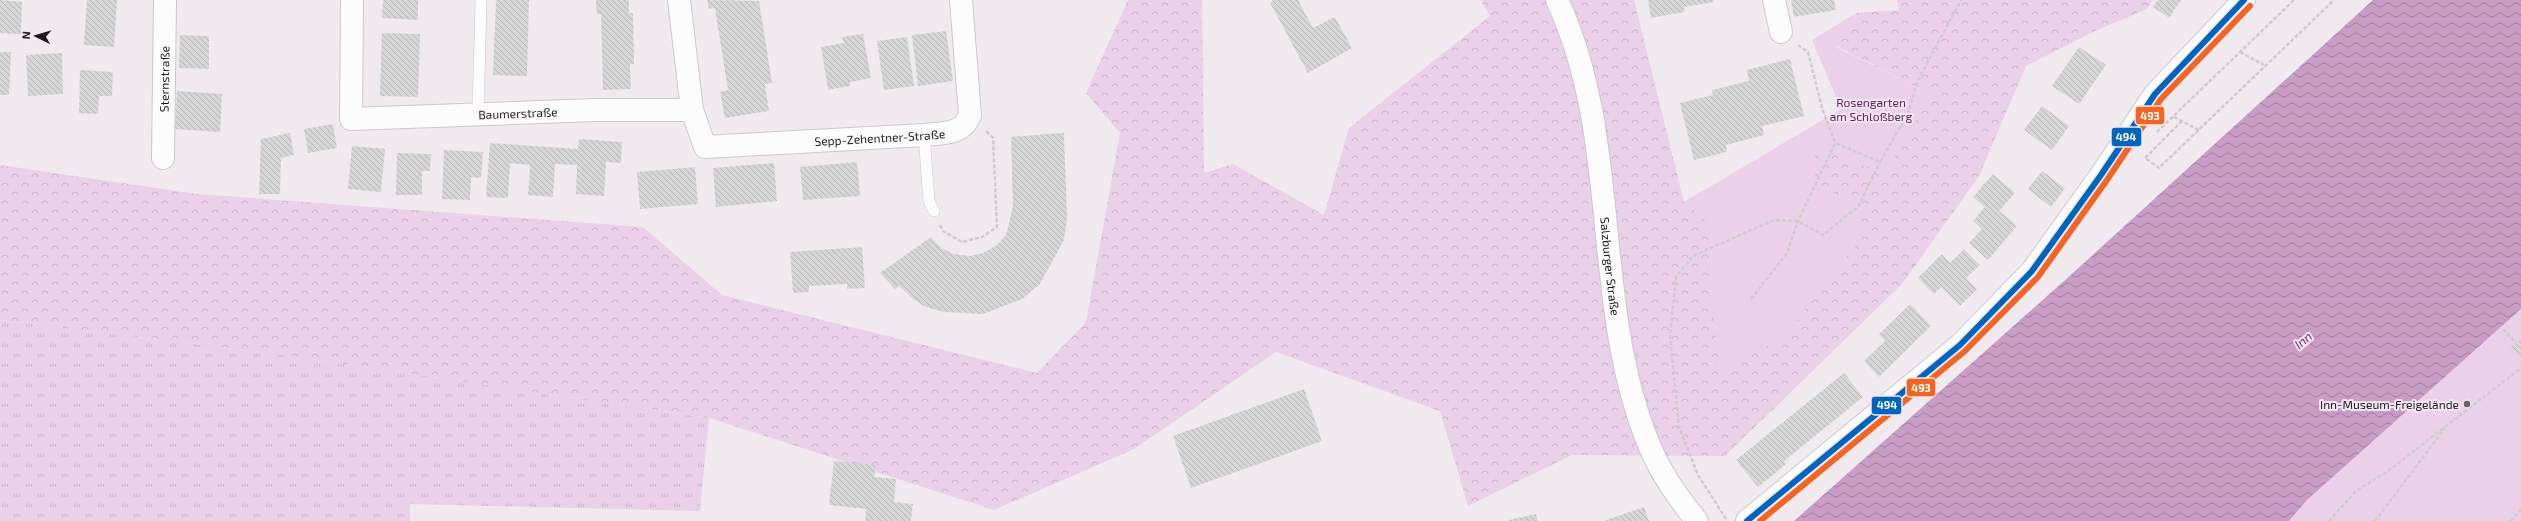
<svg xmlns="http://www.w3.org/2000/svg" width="2521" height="521" font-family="'Exo 2',sans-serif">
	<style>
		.grass { fill: url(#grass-tufts) }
		.forest { fill: url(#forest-crowns) }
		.park { fill: #ead0e8 }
		.water { fill: url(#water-waves) }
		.building { fill: url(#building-back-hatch) }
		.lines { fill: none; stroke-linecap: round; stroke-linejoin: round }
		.service-casing { stroke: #ccc7cb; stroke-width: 12 }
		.minor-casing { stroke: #ccc7cb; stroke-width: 24 }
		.secondary-casing { stroke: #ccc7cb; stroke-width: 24 }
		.path { stroke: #cdcbcd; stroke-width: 2.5; stroke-dasharray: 4 2; stroke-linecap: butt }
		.service { stroke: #fdfcfd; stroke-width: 11 }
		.minor { stroke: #fdfcfd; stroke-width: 22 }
		.secondary { stroke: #fdfcfd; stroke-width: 22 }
		.bus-1-casing { stroke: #f2e8f1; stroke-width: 9 }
		.bus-2-casing { stroke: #f2e8f1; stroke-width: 9 }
		.bus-1 { stroke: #0065bd; stroke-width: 6 }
		.bus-2 { stroke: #f26522; stroke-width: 6 }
		.poi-dot { fill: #676266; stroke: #f2e8f1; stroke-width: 1.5 }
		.labels { text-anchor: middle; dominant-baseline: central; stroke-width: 4; stroke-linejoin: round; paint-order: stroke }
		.street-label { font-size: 12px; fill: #1d191d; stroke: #f2e8f1 }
		.park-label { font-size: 12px; fill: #621a61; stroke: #f2e8f1 }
		.poi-label { font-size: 12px; fill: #1d191d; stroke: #f2e8f1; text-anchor: end }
		.water-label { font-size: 13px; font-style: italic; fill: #752c73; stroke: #f2e8f1 }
		.line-badge { stroke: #f2e8f1; stroke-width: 1.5 }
		.badge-label { font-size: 11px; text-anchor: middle; font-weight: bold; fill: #fff }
	</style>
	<defs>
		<pattern id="grass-tufts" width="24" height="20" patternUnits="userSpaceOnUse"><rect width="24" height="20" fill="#ead0e8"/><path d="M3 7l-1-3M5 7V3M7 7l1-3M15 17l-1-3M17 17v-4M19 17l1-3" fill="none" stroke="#c8b2c7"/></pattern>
		<pattern id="forest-crowns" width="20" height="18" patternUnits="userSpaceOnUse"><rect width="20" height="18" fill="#ead0e8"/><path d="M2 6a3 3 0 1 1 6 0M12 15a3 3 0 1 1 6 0" fill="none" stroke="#c8b2c7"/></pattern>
		<pattern id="water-waves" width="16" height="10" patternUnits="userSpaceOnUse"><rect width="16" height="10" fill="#c89cc5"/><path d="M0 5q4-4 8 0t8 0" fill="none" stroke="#a27e9f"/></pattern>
		<pattern id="building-back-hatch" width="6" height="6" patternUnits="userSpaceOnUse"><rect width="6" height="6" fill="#d5d5d6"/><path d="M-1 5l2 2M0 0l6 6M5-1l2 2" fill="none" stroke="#b6b6b7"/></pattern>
	</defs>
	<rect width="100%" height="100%" fill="#f0eaef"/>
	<polygon class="grass" points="0,320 284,355 709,418 700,511 410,504 410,521 0,521"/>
	<polygon class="forest" points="1128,0 1202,0 1204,173 1233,164 1324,215 1349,128 1490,16 1480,0 1634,0 1684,202 1712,225 1711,287 1720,369 1864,211 1815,182 1815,148 1931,95 1836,46 1856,13 1899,10 1897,0 2153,0 2147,9 2093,32 2026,66 1979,176 1902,284 1725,456 1572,455 1468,506 1440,411 1276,352 1134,449 994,510 709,418 284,355 0,320 0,165 197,194 643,227 722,295 1037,373 1086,322 1120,133 1086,93"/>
	<g class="park">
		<polygon points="1856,13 1836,47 1931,95 1885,173 1815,148 1815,182 1864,211 1856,245 1783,338 1720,369 1711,287 1712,225 1684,202 1841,109 1812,40"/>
		<polygon points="2521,309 2521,521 2289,521 2307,500"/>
	</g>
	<polygon class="water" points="2373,0 2521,0 2521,309 2307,500 2289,521 1794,521 2063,282"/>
	<g class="building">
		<polygon points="0,0 22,2 21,34 0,33"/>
		<polygon points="87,0 117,0 114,47 84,45"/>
		<polygon points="383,0 418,0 418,20 382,18"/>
		<polygon points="496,0 529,0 527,76 493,75"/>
		<polygon points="596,0 629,0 629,13 633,13 634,64 630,64 631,89 603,90 601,14 597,14"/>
		<polygon points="707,0 759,1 772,83 765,84 769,111 725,118 720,92 728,90 715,8 709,9"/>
		<polygon points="1273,0 1298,0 1313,28 1335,17 1352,48 1308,73 1270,3"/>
		<polygon points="1648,0 1713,0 1714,2 1684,7 1684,12 1651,18"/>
		<polygon points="1791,0 1834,0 1836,10 1794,17"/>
		<polygon points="2158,0 2181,0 2169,18 2153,7"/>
		<polygon points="946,31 953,81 918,86 912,35"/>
		<polygon points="382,33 420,34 418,97 380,96"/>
		<polygon points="863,34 871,78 850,82 850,86 828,90 821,47 844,43 842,37"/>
		<polygon points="180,35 209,36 209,69 179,68"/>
		<polygon points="907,37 914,86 884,90 877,41"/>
		<polygon points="2079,47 2106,65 2079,104 2052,86"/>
		<polygon points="0,52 11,52 9,95 0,95"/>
		<polygon points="62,53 63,94 28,96 26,55"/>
		<polygon points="1790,59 1804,116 1762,126 1764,135 1726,145 1727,152 1694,160 1680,103 1713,95 1712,90 1749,81 1747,70"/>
		<polygon points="80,70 113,72 112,96 99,96 98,114 79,113"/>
		<polygon points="177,91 222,94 220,132 175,129"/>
		<polygon points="2042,106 2069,126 2052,150 2024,130"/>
		<polygon points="333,124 337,148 308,153 304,129"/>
		<polygon points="290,133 294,155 281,158 280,194 259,194 261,139"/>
		<polygon points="1064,133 1067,218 1064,240 1040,284 1022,299 983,314 944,312 926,307 913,299 899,286 895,289 880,273 931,237 940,247 953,254 970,256 983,253 997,245 1006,235 1013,206 1011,137"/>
		<polygon points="579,139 622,142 621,163 606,162 604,196 576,194 577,165 555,164 553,197 528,195 530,165 510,163 508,198 486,197 490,143 578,149"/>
		<polygon points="352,146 385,149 381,192 348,189"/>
		<polygon points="444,150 483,152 481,178 471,177 470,200 442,199"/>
		<polygon points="397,153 431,154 430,171 422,171 422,195 396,195"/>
		<polygon points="857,162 860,196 803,200 800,167"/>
		<polygon points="774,163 777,201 716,207 713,168"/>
		<polygon points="695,167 698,204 640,209 637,172"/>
		<polygon points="2042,171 2065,188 2051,207 2028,189"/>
		<polygon points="1993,174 2015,193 1999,211 2017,226 1988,260 1969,243 1982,229 1973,221 1985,207 1973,197"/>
		<polygon points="862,247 865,288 847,289 847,284 809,286 809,292 793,293 790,252"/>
		<polygon points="1964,249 1980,265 1966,278 1977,289 1960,306 1941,287 1934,294 1918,278 1942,254 1950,263"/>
		<polygon points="1910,304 1931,326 1879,377 1864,361 1885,341 1879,334"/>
		<polygon points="2521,339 2521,357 2519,358 2510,348"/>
		<polygon points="1844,373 1863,397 1784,461 1786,464 1758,487 1736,460"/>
		<polygon points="1304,389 1322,441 1191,488 1173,436"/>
		<polygon points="834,461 876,465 874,477 896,479 894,502 913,504 911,521 865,521 866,509 829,505"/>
		<polygon points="1644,507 1649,521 1604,521"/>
		<polygon points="1536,514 1538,521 1509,521 1509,520"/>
	</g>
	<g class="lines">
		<g class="service-casing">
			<g id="service">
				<polyline points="478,114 481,0"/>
				<polyline points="924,135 929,201 934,211"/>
			</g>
		</g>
		<g class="minor-casing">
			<g id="minor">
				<path id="s1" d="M352,0L351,119L595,110H692"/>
				<path id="s2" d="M679,0L692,110L705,147L924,135C942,133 963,135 970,115L961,0"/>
				<polyline points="1774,0 1781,32"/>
				<path id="s3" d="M163,158L165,0"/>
			</g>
		</g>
		<g class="secondary-casing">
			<g id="secondary">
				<path id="s4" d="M1557,0C1623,141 1590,305 1650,447C1661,474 1679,499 1697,521"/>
				<polyline points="1747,521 1960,345 2032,271 2101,175 2155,94 2244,0"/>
			</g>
		</g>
		<g class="path">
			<polyline points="1798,45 1808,52 1822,108 1835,143"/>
			<polyline points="2240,52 2264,65"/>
			<polyline points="2174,117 2199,130"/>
			<polyline points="2182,121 2145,158 2159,168 2334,0"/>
			<polyline points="2157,132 2294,0"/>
			<polyline points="940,225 943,231 962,242 982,237 997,227 993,138 986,131"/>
			<polyline points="1751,299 1787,253 1798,221 1835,143 1880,162 1908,113 1917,82 1961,0"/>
			<polyline points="2503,329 2516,343"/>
			<polyline points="1726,519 1698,475 1679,427 1670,334 1676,277 1693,256 1774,220 1798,221 1823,235 1858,207 1880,162"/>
			<polyline points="2329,521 2356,491 2388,471 2521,368"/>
			<polyline points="2375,521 2445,428"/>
			<polyline points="2511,521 2521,509"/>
		</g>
		<use href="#service" class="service"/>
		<use href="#minor" class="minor"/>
		<use href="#secondary" class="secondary"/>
		<g class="bus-1-casing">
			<polyline id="bus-1" points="1747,521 1960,345 2032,271 2101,175 2155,94 2244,0"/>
		</g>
		<g class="bus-2-casing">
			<polyline id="bus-2" points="1760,521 1965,351 2038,277 2107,180 2161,99 2250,6"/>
		</g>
		<use href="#bus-1" class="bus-1"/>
		<use href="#bus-2" class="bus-2"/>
	</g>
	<circle class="poi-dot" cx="2467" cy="404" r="4"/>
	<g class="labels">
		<g class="street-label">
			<text stroke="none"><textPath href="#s3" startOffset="79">Sternstraße</textPath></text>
			<text stroke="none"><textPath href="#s1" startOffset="286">Baumerstraße</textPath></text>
			<text stroke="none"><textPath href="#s2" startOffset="325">Sepp-Zehentner-Straße</textPath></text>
			<text stroke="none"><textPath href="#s4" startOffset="273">Salzburger Straße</textPath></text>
		</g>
		<g class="park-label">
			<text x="1871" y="102">Rosengarten<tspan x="1871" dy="14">am Schloßberg</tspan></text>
		</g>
		<g class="poi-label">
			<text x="2459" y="404">Inn-Museum-Freigelände</text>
		</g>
		<g class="water-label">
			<text transform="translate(2303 340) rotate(-40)">Inn</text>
		</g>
	</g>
	<g class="line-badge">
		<rect x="2135" y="106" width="30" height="19" rx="4" fill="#f26522"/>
		<rect x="2111" y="127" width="31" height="20" rx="4" fill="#0065bd"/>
		<rect x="1906" y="378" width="30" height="19" rx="4" fill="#f26522"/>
		<rect x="1871" y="396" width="31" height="19" rx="4" fill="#0065bd"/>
	</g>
	<g class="badge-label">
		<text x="2150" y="120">493</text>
		<text x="2126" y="141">494</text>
		<text x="1921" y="392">493</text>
		<text x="1887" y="409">494</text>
	</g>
	<g transform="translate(36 36) rotate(275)" stroke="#f2e8f1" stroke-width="3" paint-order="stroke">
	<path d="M0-3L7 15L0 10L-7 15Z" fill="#1d191d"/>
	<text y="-6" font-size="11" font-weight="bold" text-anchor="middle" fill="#1d191d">N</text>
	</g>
</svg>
